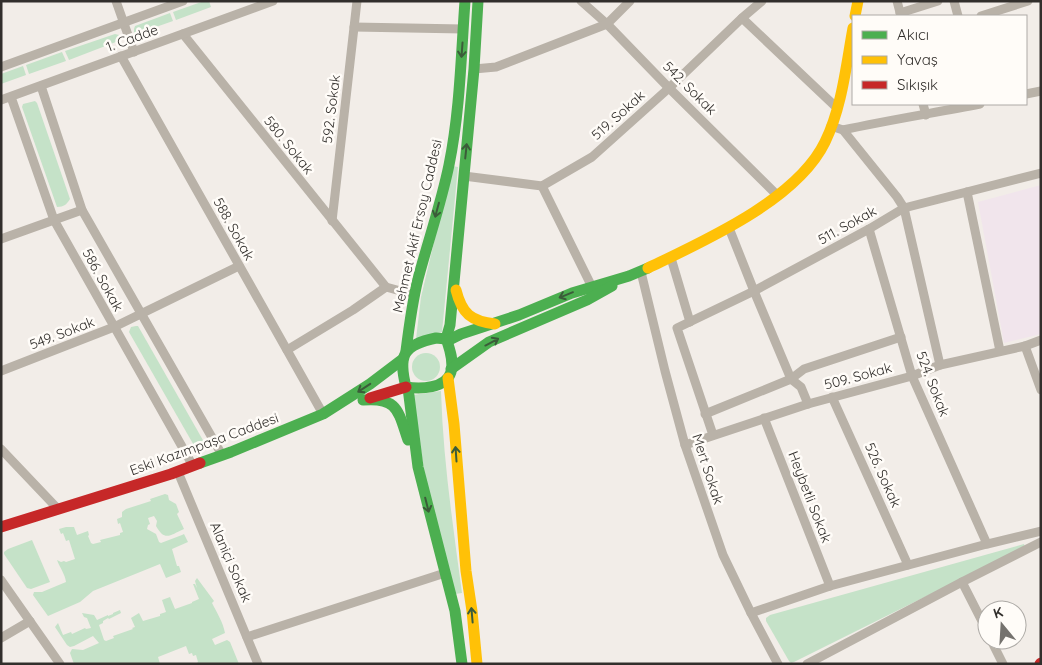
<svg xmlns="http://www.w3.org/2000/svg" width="1042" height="665" font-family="Quicksand,sans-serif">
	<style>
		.education { fill: #f1e5ec }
		.green { fill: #c5e2c8 }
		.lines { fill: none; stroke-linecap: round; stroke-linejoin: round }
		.street { stroke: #b9b2a8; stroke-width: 9 }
		.fast { stroke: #4caf50; stroke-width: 11 }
		.slow { stroke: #ffc107; stroke-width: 11 }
		.jam { stroke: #c62828; stroke-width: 11 }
		.oneway { stroke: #3b5c39 }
		.labels { text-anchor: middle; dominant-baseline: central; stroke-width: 5; stroke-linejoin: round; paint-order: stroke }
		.street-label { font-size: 14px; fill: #322f2c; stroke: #fffcf8 }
	</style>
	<rect width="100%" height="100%" fill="#f2ede8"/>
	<polygon class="education" points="1041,185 1041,334 1004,343 978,202"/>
	<g class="green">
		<polygon points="204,1 209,1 211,7 176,20 173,12"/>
		<polygon points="170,13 173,21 136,34 134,33 134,29 135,26"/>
		<polygon points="115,34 119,35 121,40 69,60 65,51"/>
		<polygon points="62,52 66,61 29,74 26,65"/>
		<polygon points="23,66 26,75 1,84 1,74"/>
		<path d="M35,101L37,103L70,199C67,204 64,207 57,207L22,107L23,104Z"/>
		<polygon points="452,166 458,167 442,332 416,339 421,297"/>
		<polygon points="136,326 138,326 204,442 205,446 201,448 196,449 129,332 131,327"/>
		<circle cx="426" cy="367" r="14"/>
		<path d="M441,391C443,459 453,526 462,593L455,594L428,499L413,395Z"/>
		<path d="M165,494L168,495L169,500L176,504L179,512L177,514L184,529C170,535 165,542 156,526L157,521L154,516L148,518L150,524L148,525L147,529L156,534L159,542L161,543L182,535L184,534L188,542L172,549L177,566H179L181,572L166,578L160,564L93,591L80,602L48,616L33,595L34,592H42L66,582C65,574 60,568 57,560L61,562L64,561L66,562L75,559L69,540L66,541L63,533L61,534L59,529L66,527H74L77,535L88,531L89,535L88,536L91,543L93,544L101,542L100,540L120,535V533L123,532L120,523L118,524L117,519L122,517V512L126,509L151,501L150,499Z"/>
		<polygon points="32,540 50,582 31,589 27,588 4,554 4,552 8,549"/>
		<polygon points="1024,544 1025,547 794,662 791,663 789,661 766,621 766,618 770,615"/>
		<path d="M197,578L214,601L212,603C217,613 223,622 225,633L212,639L215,645L227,640L230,642L239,664H196L198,662L196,655L193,656L192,653L189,654L186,646L158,657L160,664H74L70,653L72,649L83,650L99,643L93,636L74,646L70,647L67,645L55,627L58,623L63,635L71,632L72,634L85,628L86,629L91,628L87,618L84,617L82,613L94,615L97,620L108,615V616L113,614V613L120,610L121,613L109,619L108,618L103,621V623L99,625L104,640L106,641L114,638L113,636L133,629L132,628L135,627L131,618L139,613L143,621L160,616V614L166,612L162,600L170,597L175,609L192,603V602L199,599L193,584H195L197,588L195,581Z"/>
	</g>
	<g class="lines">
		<g class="street">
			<polyline points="116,1 134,52"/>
			<polyline points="581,1 607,24 669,88 778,196"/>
			<polyline points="897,1 901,16"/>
			<polyline points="954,1 958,16"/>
			<polyline points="900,13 938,1"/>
			<polyline points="981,16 1028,1"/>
			<polyline points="742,18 837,108"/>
			<polyline points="354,27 463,29"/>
			<polyline points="183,34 386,287 415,295"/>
			<polyline points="121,56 323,414"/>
			<polyline points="1,67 183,1"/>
			<polyline points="474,69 496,67 607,24 630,1"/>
			<polyline points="41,86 82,210 222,455"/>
			<polyline points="1026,94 1041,91"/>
			<polyline points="11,97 54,220 193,466"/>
			<polyline points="1,100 273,1"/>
			<polyline points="923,104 926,115"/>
			<polyline points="831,126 843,130 897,197 904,208 940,365"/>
			<path d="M843,130C888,120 934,113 980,104"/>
			<polyline points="464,176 542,186 592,157 669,88 742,18 762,1"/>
			<polyline points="542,186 592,287"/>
			<polyline points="967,192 1000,351"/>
			<polyline points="332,221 357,1"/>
			<polyline points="729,228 754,291 791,379 801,387 808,404"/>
			<polyline points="869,229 912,376 987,544"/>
			<polyline points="1,239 82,210"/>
			<polyline points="671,258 690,322"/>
			<polyline points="641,272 665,371 685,445 723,555 751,613 778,664"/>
			<polyline points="1025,346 1041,390"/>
			<polyline points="287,350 353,310 386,287"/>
			<polyline points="1,371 114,327 239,266"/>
			<polyline points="832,397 908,565"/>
			<polyline points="705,414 791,379 804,369 901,337"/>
			<polyline points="764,418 830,586"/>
			<polyline points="713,435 677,328 754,291 869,229 904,208 1041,173"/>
			<polyline points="685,445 808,404 912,376 940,365 1025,346 1041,340"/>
			<polyline points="1,449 58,509"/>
			<polyline points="178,472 258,664"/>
			<polyline points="1,580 60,664"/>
			<polyline points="962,582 987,631"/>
			<polyline points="751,613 830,586 987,544 1041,531"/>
			<polyline points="247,637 445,573"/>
			<polyline points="1,638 30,621"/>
			<polyline points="991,640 1003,664"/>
			<polyline points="807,664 962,582 1041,542"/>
		</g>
		<g class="fast">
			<path d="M436,338L446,339L447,341C450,350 454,362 451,372C446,389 420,389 406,387C398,355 403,345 436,338Z"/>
			<polyline points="446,339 450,325 474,69 478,1"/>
			<polyline points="447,341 461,334 519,315 572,293 629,276 648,268"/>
			<path d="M406,351C409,327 412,303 418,279C428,241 441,204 449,165C460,111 461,56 465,1"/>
			<polyline points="451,369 489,342 587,300 612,286"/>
			<polyline points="408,388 418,467 455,611 462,664"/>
			<path d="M363,400C398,397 398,411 408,440"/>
			<polyline points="200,463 231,452 323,414 370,384 403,359"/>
		</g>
		<g class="slow">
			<polyline points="855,16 858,1"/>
			<path d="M648,268C704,241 797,200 825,142C842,107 846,66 853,28"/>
			<path d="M456,290C462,314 471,321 495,324"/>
			<polyline points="448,378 454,424 466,571 472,611 477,664"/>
		</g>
		<g class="jam">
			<polyline points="370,398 406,387"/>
			<polyline points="1,527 171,474 200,463"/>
			<polyline points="1040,664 1041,663"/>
		</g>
	</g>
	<defs><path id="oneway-shaft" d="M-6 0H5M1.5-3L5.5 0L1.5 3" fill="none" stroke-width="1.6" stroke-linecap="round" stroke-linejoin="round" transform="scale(1.25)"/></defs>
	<g class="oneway">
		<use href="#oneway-shaft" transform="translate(462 50) rotate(94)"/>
		<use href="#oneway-shaft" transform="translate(466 151) rotate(-84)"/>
		<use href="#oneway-shaft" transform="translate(437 210) rotate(105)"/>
		<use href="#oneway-shaft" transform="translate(566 295) rotate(158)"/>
		<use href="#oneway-shaft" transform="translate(492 342) rotate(-28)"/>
		<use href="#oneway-shaft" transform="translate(364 388) rotate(147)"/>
		<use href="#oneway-shaft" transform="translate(456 454) rotate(-94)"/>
		<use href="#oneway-shaft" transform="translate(427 505) rotate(76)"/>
		<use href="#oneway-shaft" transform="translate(472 615) rotate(-95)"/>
	</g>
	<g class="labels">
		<g class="street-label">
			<text transform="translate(132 38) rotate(-20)">1. Cadde</text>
			<text transform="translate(690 88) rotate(45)">542. Sokak</text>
			<text transform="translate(331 109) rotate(-83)">592. Sokak</text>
			<text transform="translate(618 115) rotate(-42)">519. Sokak</text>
			<text transform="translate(289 145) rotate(51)">580. Sokak</text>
			<text transform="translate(847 225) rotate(-29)">511. Sokak</text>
			<text transform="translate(417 226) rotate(-77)">Mehmet Akif Ersoy Caddesi</text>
			<text transform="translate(234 229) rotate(61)">588. Sokak</text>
			<text transform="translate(103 280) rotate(61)">586. Sokak</text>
			<text transform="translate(62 333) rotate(-21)">549. Sokak</text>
			<text transform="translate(858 376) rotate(-15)">509. Sokak</text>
			<text transform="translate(933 384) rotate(69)">524. Sokak</text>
			<text transform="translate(204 444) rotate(-20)">Eski Kazımpaşa Caddesi</text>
			<text transform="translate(708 469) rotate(72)">Mert Sokak</text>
			<text transform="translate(883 475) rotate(66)">526. Sokak</text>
			<text transform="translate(810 497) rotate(69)">Heybetli Sokak</text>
			<text transform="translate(231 562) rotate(67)">Alaniçi Sokak</text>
		</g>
	</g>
	<rect width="1042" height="665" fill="none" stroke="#322f2c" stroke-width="5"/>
	<rect x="852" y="15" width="175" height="90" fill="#fffcf8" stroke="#adaaa6"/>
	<rect x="862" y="31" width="25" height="8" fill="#4caf50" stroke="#adaaa6"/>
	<text x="897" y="40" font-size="15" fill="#322f2c">Akıcı</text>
	<rect x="862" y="56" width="25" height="8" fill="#ffc107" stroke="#adaaa6"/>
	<text x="897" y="65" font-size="15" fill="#322f2c">Yavaş</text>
	<rect x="862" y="81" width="25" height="8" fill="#c62828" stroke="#adaaa6"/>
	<text x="897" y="90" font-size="15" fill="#322f2c">Sıkışık</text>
	<g transform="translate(1002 625) rotate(342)"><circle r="24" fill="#fffcf8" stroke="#adaaa6"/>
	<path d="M0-4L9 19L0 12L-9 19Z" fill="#75726e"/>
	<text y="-8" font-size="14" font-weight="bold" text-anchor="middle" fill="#322f2c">K</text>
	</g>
</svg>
